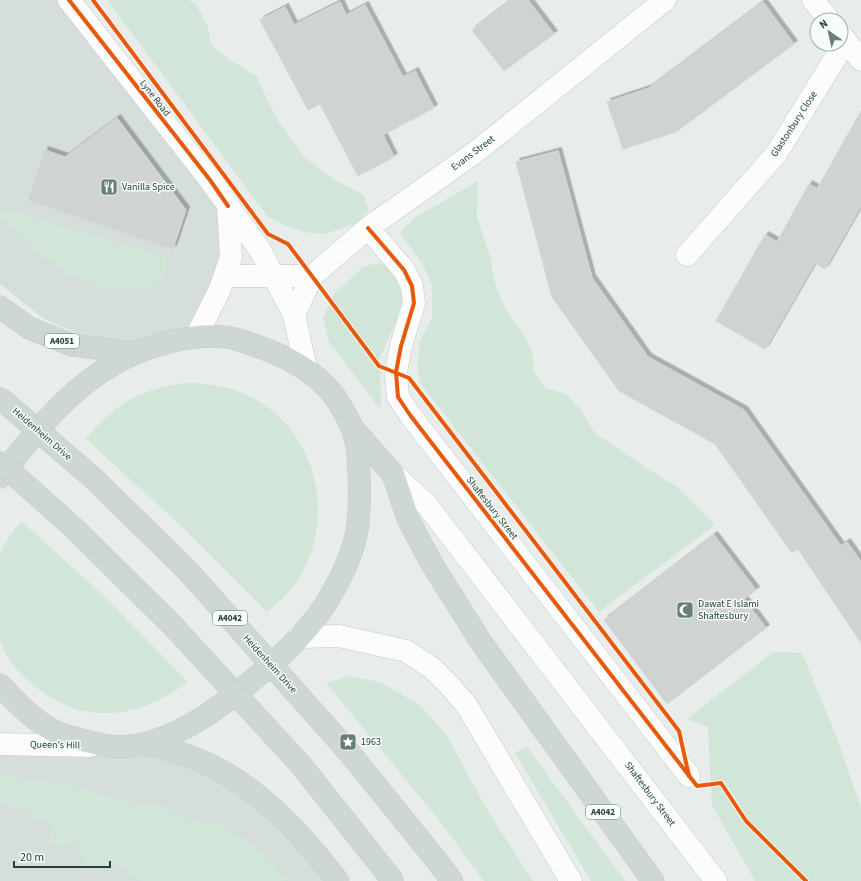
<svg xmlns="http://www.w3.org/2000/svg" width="861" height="881" font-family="'Source Sans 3',sans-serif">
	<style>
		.built { fill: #d6dedb }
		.green { fill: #d1e6d8 }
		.building { fill: #cfd4d2; stroke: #d1d6d4; filter: url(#shadow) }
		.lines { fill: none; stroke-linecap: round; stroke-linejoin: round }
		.street-casing { stroke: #c5cac8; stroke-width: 23 }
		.secondary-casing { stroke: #c3cbc8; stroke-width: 23 }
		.primary-casing { stroke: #c3ccc9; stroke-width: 23 }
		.street { stroke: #fcfcfc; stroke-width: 22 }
		.secondary { stroke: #fcfcfc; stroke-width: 22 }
		.primary { stroke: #cfd7d5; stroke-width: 22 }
		.primary-bridge-casing { stroke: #c3ccc9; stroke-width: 23; stroke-linecap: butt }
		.primary-bridge { stroke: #cfd7d5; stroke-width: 22 }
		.cycleway-casing { stroke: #f7fbf9; stroke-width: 6 }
		.cycleway { stroke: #e8590c; stroke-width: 4 }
		.labels { text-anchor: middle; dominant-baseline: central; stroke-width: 3; stroke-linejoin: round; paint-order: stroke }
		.shield { fill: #f7fbf9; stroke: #637a73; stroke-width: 1 }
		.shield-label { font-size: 9px; font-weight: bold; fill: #24423a }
		.street-label { font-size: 10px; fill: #24423a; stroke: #f7fbf9 }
		.poi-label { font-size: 10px; fill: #24423a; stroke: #f7fbf9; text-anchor: start }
	</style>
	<defs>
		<filter id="shadow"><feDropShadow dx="3.5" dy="-3.5" stdDeviation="0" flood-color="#0004"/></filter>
	</defs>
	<rect width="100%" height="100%" fill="#e8edeb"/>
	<g class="built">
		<polygon points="0,0 69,0 210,180 231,257 196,337 133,353 79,334 44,319 0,284"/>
		<polygon points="0,744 147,744 237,780 338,881 0,881"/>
	</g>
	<g class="green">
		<polygon points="107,0 189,0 195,3 208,27 211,44 229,59 256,76 278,121 304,157 335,180 364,195 369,210 357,223 325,234 309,233 286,226 268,217"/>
		<polygon points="478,181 477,216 491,260 495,284 506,310 518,326 532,350 534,371 545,388 566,394 581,410 594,432 642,465 677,487 715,525 599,612 420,383 417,366 420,341 432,318 432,286 423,265 400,233 414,218"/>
		<path d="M10,210L166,257C168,271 167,277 155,285C146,291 133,291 122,290C115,289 105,290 98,288C60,275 29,244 0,219V212Z"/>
		<polygon points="381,263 394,273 402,291 402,309 380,357 381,410 329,342 323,318 334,294 364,266"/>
		<path d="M183,383C198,383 213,384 228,388C310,411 341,506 300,577C292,591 279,602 267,612L180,525L86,439C114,404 139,390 183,383Z"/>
		<path d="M21,521L102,594L188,682C137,720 81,727 31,683C19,673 3,655 0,639C0,626 0,610 0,596C0,584 0,569 0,557C2,544 14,531 21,521Z"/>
		<polygon points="773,652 802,653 837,738 861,808 861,881 755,881 712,805 708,727 687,719"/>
		<polygon points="349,676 380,682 420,705 446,734 489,813 533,881 484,881 439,820 326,683"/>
		<polygon points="527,747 625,881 591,881 515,753"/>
		<polygon points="0,775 75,786 128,801 159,805 195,821 218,823 241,837 273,865 286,881 141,881 126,873 118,863 102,868 86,867 76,842 58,848 49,838 51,826 23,811 0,802"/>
	</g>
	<g class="building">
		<polygon points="511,0 528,0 554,34 504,71 472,30"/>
		<polygon points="340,2 346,15 365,5 403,77 415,71 434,108 383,135 394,157 358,176 320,104 308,110 260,20 285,7 294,25"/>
		<polygon points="763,2 794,44 676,132 623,149 607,102 649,88"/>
		<polygon points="861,111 861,206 825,269 815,263 765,349 716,321 765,235 777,242 809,184 817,189"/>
		<polygon points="117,118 186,210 173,249 28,200 45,150 65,157"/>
		<polygon points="558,151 592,278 648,357 744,410 841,546 847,542 861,562 861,643 798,549 792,553 715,444 619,391 552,297 516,162"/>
		<polygon points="714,535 756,590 744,599 766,628 667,704 604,620"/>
	</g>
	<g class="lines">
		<g class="street-casing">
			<g id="street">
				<polyline points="69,0 210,180 260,250 294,315 306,369"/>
				<polyline points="813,0 829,20"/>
				<polyline points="841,35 861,60"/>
				<polyline points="368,228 404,270 412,286 414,303 401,346 396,372 398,397 410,415 689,776"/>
				<polyline points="687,255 776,154 846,41"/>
				<polyline points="225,276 312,276"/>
				<polyline points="294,315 312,276 368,228 477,151 665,0"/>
				<polyline points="196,337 220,289 231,257 228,206"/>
			</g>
		</g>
		<g class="secondary-casing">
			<g id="secondary">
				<polyline points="393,474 427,505 716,881"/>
				<polyline points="298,637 339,636 406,651 432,668 451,687 467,706 571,881"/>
				<polyline points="0,744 90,746"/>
			</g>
		</g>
		<g class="primary-casing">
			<g id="primary">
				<polyline points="0,307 29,328 72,345 133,353"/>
				<polyline points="354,430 393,474 408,519 432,564 481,642 653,881"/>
				<path d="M0,477C50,413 94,357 178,340C198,336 220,334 239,340C274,351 312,366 335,397C341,406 348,418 352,428C361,447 361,514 356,535C351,559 338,584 325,605C303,639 269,667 238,692C203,720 156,751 109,746C97,744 64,736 54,731C33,720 16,702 0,685"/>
				<path d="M147,744C163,748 179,752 194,758C254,781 300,832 338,881"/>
				<polyline points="437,861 452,881"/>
			</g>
		</g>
		<use href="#street" class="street"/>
		<use href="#secondary" class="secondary"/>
		<use href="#primary" class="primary"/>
		<g class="primary-bridge-casing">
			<g id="primary-bridge">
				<polyline points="0,398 93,478 187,570 348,751 437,861"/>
				<polyline points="0,462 75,529 173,626 301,765 393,881"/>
			</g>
		</g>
		<use href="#primary-bridge" class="primary-bridge"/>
		<g class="cycleway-casing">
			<g id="cycleway">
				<polyline points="69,0 210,180 228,206"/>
				<polyline points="93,0 268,234 288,244 379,366 409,378 679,731 689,776"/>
				<polyline points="368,228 404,270 412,286 414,303 401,346 396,372 398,397 410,415 697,786 721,783 746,821 806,881"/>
			</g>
		</g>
		<use href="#cycleway" class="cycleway"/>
	</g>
	<defs>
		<g id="restaurant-square" transform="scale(0.9)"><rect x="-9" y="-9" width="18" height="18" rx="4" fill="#697e78" stroke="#f7fbf9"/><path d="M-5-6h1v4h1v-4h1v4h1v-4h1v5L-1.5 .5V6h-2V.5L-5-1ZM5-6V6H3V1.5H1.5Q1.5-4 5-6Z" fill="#fff"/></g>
		<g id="mosque-square" transform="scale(0.9)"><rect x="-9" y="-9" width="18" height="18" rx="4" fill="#697e78" stroke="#f7fbf9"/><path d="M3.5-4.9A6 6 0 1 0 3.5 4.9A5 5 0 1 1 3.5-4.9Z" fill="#fff"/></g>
		<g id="sight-square" transform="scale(0.9)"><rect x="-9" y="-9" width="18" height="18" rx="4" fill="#697e78" stroke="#f7fbf9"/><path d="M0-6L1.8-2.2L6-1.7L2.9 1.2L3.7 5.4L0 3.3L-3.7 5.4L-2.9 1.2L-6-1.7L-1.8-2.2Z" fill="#fff"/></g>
	</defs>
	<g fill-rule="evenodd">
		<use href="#restaurant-square" x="109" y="187"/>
		<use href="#mosque-square" x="685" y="610"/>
		<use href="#sight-square" x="348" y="742"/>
	</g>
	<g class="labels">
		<g class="shield">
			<rect x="45" y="334" width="34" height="14" rx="3"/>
			<rect x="213" y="611" width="34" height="14" rx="3"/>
			<rect x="586" y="805" width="34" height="14" rx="3"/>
		</g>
		<g class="shield-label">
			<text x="62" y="341">A4051</text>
			<text x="230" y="618">A4042</text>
			<text x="603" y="812">A4042</text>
		</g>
		<g class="street-label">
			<text transform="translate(155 98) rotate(52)">Lyne Road</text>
			<text transform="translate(794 124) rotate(-57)">Glastonbury Close</text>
			<text transform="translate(473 153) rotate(-37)">Evans Street</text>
			<text transform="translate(42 434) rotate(41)">Heidenheim Drive</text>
			<text transform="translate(492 508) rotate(52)">Shaftesbury Street</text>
			<text transform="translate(270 664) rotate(48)">Heidenheim Drive</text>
			<text transform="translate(55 745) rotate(1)">Queen's Hill</text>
			<text transform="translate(650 794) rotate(53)">Shaftesbury Street</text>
		</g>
		<g class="poi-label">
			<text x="122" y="187">Vanilla Spice</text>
			<text x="698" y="604">Dawat E Islami<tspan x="698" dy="12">Shaftesbury</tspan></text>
			<text x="361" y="742">1963</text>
		</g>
	</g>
	<g transform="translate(829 32) rotate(326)"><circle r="19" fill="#f7fbf9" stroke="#a3b1ad"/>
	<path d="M0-3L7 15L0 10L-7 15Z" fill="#697e78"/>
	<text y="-6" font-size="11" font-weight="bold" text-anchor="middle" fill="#24423a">N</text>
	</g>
	<path d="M14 861v6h96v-6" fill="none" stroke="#24423a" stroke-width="2"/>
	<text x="20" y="861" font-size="12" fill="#24423a" stroke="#f7fbf9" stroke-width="3" paint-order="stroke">20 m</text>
</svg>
